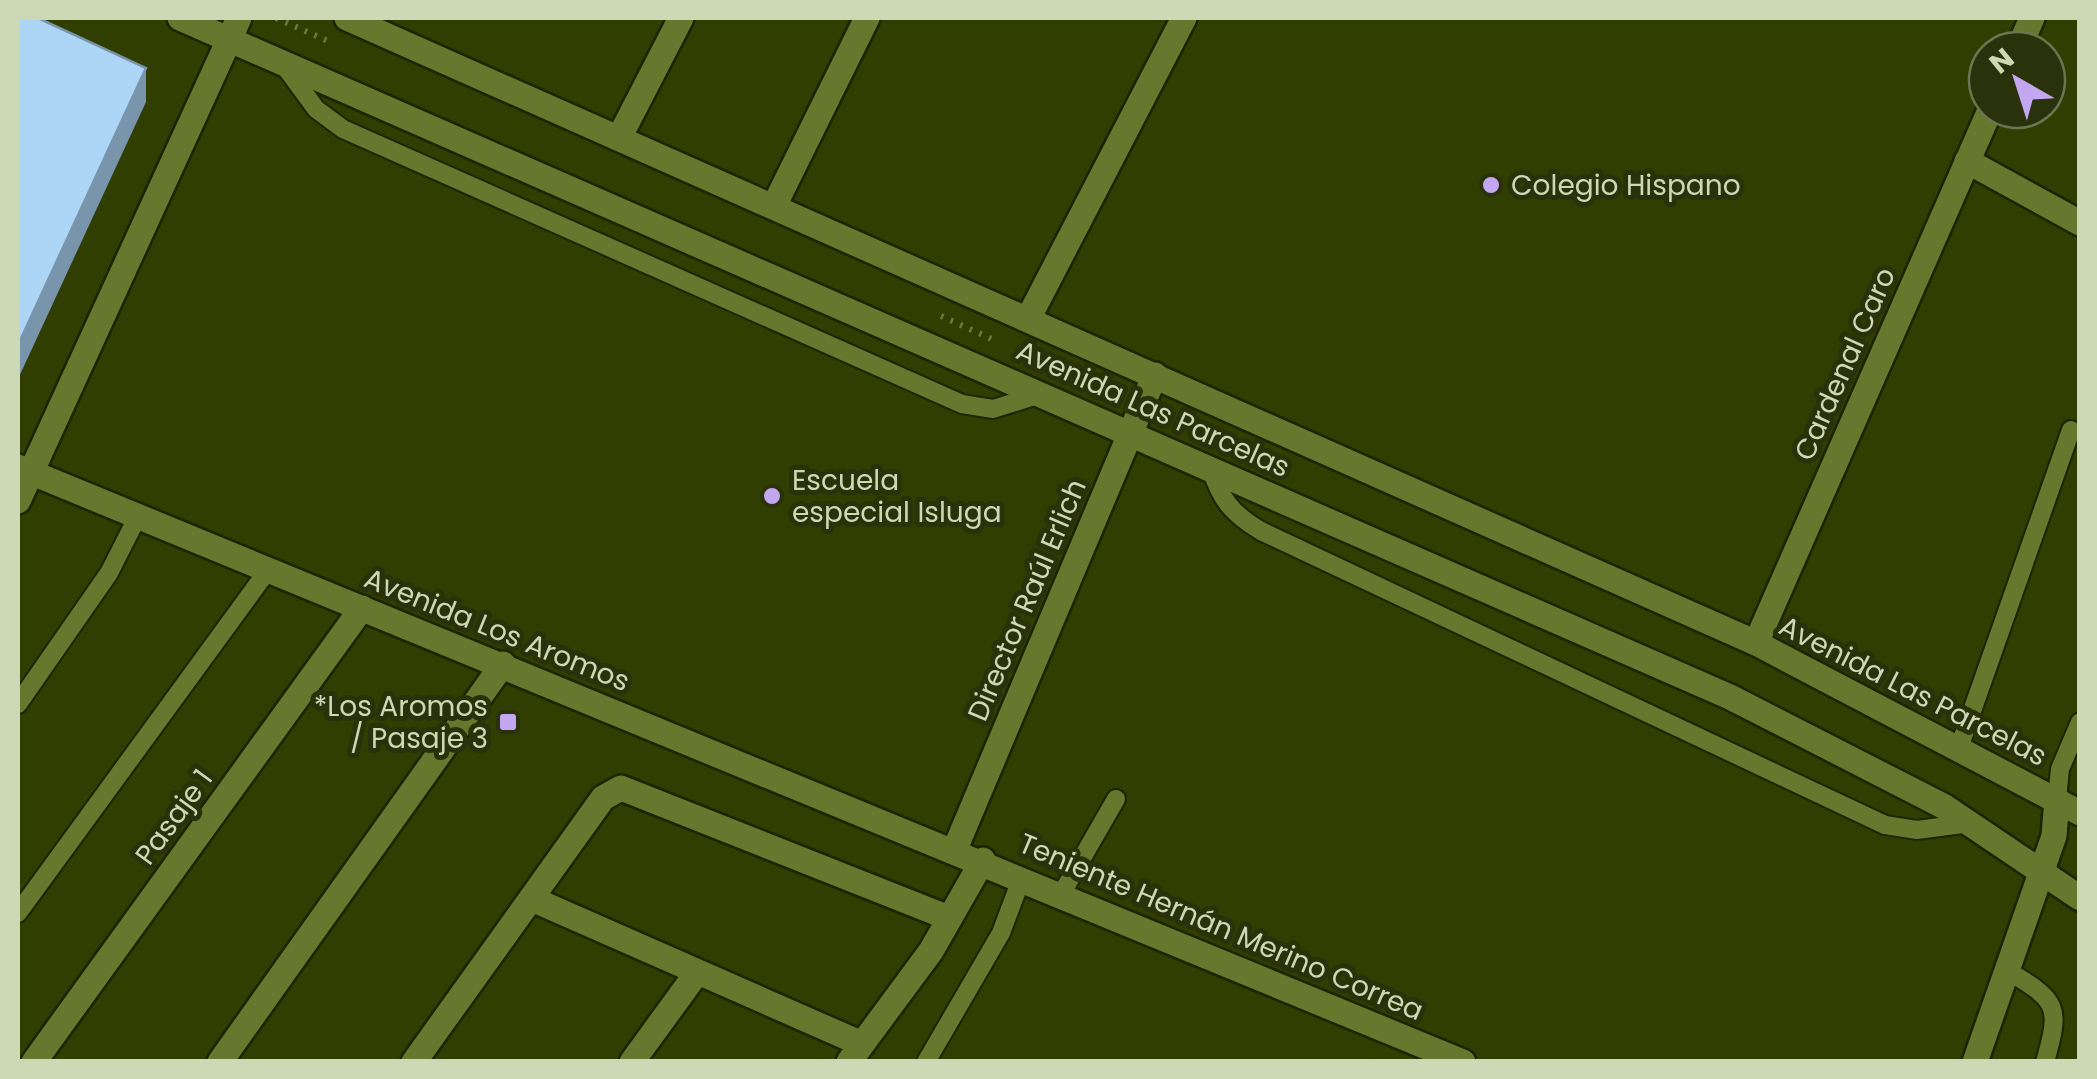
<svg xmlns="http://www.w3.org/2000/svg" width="2097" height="1079" font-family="Poppins,sans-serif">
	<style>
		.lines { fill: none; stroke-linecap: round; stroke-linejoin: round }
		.lane-casing { stroke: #1b2300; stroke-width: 22 }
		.street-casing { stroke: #1b2300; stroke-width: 30 }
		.secondary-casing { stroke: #1b2300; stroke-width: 30 }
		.path { stroke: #6a7743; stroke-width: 6; stroke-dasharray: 2.5 8; stroke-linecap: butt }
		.lane { stroke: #66782e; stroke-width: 18 }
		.street { stroke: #66782e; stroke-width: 25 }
		.secondary { stroke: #66782e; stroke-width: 25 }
		.shaded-wall { fill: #7995ac }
		.building { fill: #add5f5; stroke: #7995ac; stroke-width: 2.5 }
		.poi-dot { fill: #c4a7f1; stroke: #29320b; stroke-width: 4 }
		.labels { text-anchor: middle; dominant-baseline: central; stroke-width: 10; stroke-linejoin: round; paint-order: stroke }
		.poi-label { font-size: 28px; fill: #cdd9b4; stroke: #29320b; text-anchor: start }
		.street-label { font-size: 28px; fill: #cdd9b4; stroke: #29320b }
	</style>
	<rect width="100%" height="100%" fill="#313e01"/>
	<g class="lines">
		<g class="lane-casing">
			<g id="lane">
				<polyline points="283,64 316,109 343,129 962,404 993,409 1044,393"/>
				<path d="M1210,466C1220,499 1232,514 1261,531L1885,825L1917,830L1970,823"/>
				<polyline points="18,704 109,573 138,516"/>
				<polyline points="1959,748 2071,430"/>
				<polyline points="2057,799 2060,769 2080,722"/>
				<polyline points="1062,893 1116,799"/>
				<polyline points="18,913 268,570"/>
				<path d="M2008,971C2058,1001 2061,1006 2045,1062"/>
				<polyline points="926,1062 1001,933 1022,877"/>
			</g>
		</g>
		<g class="street-casing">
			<g id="street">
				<polyline points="2018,50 2032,18"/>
				<polyline points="619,138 681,18"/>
				<polyline points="1967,161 2080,223"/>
				<polyline points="774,206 867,18"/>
				<polyline points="1028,319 1184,18"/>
				<polyline points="18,467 1463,1062"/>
				<polyline points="18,501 239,18"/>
				<polyline points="1756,643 1990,110"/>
				<polyline points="955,849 1155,375"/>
				<polyline points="532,899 862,1044"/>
				<polyline points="34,1062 362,608"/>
				<polyline points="220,1062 503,664"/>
				<polyline points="414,1062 603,798 621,788 949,918"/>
				<polyline points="632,1062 696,974"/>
				<polyline points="849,1062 931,951 983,860"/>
				<polyline points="1975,1062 2054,836 2057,799"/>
			</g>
		</g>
		<g class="secondary-casing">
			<g id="secondary">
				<polyline points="180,18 1730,697 1945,807 2080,898"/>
				<polyline points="347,18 1756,643 2080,813"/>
			</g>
		</g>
		<g class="path">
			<polyline points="276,18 328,41"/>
			<polyline points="941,316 994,340"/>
		</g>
		<use href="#lane" class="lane"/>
		<use href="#street" class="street"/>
		<use href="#secondary" class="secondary"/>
	</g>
	<polygon class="shaded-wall" points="146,68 146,102 18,379 18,345"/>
	<polygon class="building" points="18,18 38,18 146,68 18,345"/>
	<g class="poi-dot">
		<circle cx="1491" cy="185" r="10"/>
		<circle cx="772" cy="496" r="10"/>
		<rect x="498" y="712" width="20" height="20" rx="5"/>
	</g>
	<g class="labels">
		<g class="poi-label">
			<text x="1511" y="185">Colegio Hispano</text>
			<text x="792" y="480">Escuela<tspan x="792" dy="32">especial Isluga</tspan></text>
			<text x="488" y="706" text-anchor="end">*Los Aromos<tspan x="488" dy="32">/ Pasaje 3</tspan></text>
		</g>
		<g class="street-label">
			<text transform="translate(1845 364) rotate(-66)">Cardenal Caro</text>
			<text transform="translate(1153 409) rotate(24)">Avenida Las Parcelas</text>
			<text transform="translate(1027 600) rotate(-67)">Director Raúl Erlich</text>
			<text transform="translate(497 630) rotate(22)">Avenida Los Aromos</text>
			<text transform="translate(1913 691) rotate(27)">Avenida Las Parcelas</text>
			<text transform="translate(174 817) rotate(-54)">Pasaje 1</text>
			<text transform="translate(1221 927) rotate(23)">Teniente Hernán Merino Correa</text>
		</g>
	</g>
	<rect width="2097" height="1079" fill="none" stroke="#cdd9b4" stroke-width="40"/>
	<g transform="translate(2017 80) rotate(321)"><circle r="48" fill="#29320b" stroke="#6b754f" stroke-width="2.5"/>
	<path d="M0-8L18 38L0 25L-18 38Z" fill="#c4a7f1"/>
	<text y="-15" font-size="28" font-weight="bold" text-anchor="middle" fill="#cdd9b4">N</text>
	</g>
</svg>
